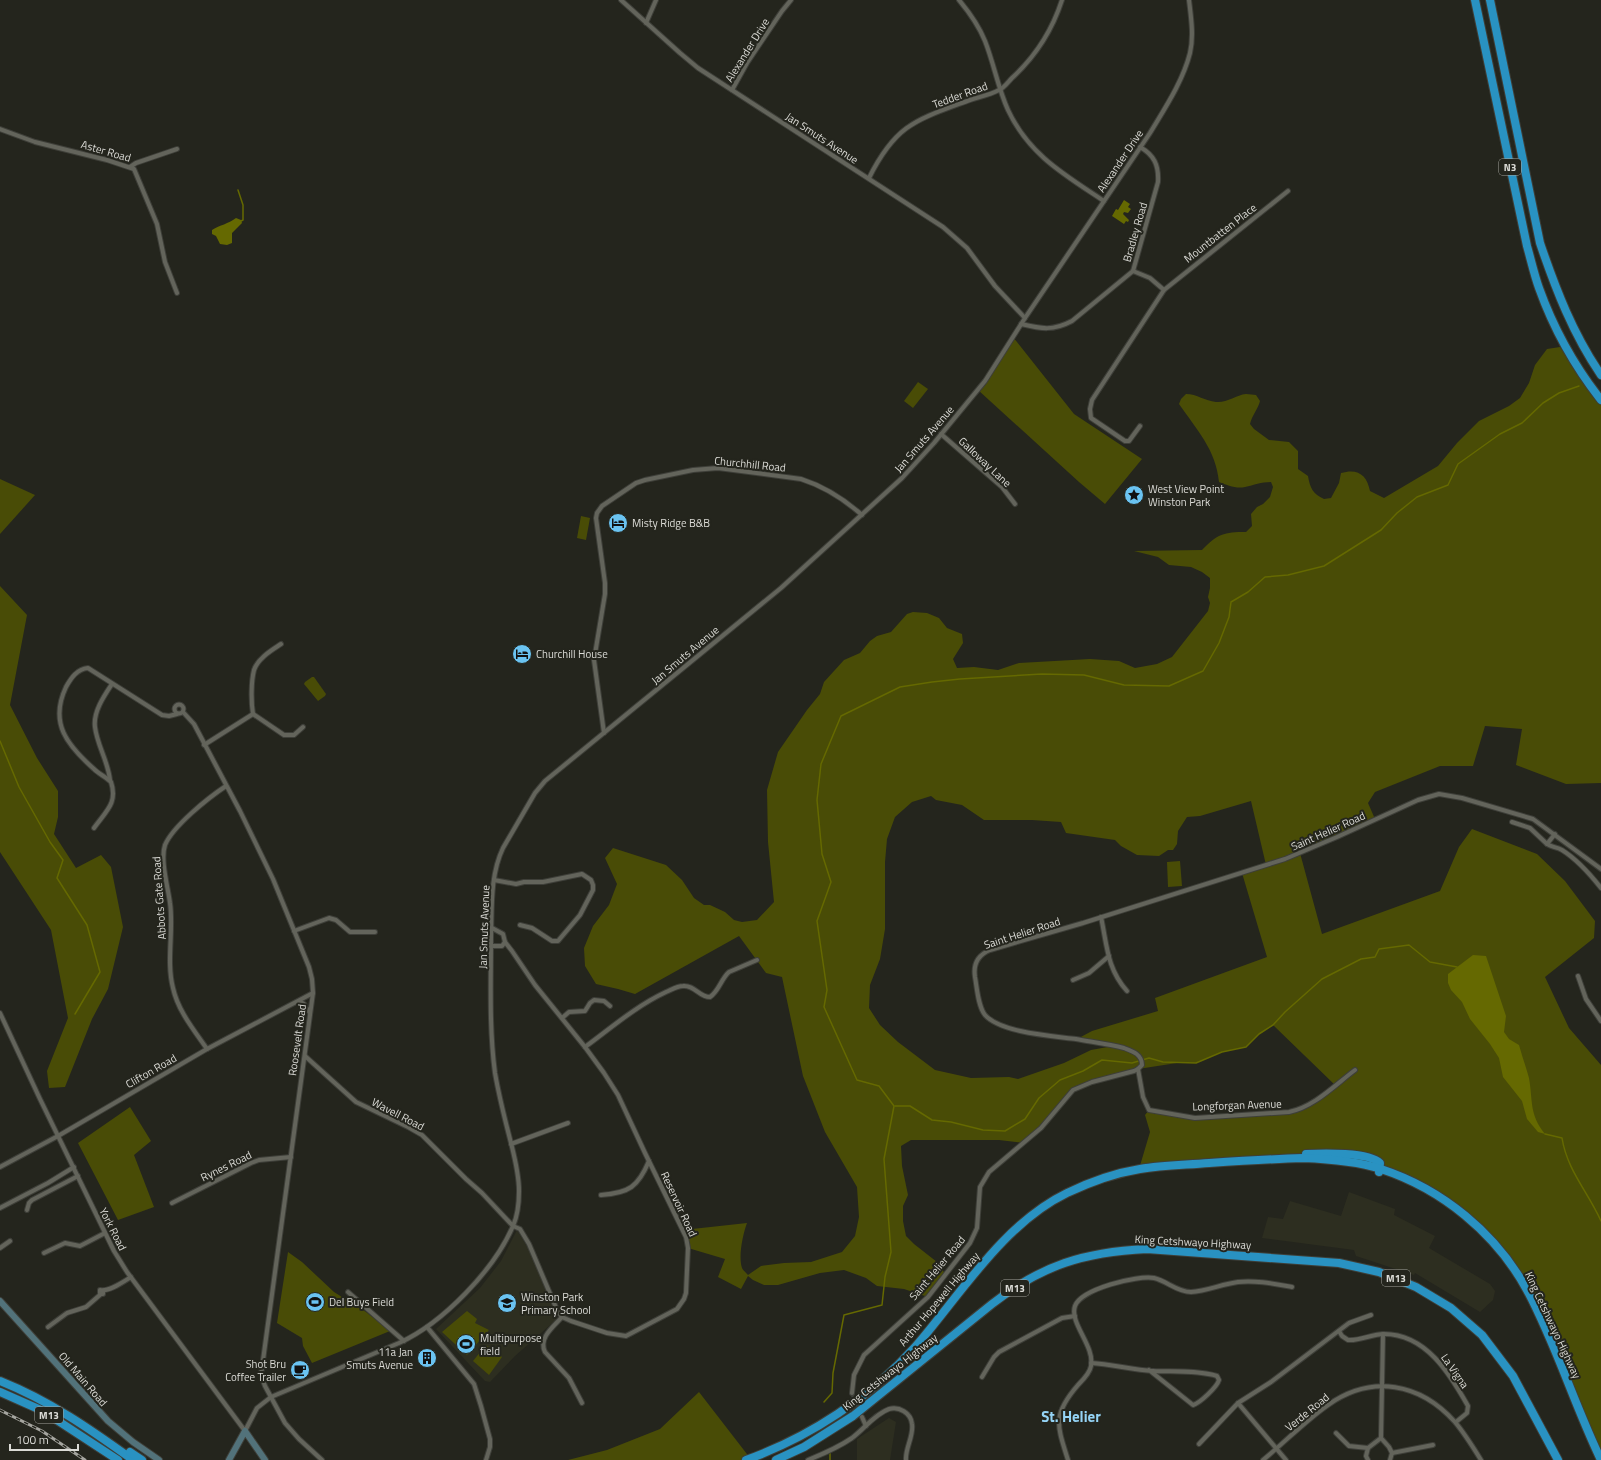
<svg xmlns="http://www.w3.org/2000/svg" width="1601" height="1460" font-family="'Titillium Web',sans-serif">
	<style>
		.built { fill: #2d2e20 }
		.green { fill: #494c06; fill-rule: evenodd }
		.water { fill: #656901 }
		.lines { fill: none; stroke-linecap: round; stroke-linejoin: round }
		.stream { stroke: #656901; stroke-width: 1.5 }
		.street-tunnel { stroke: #3f4039; stroke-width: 4; stroke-dasharray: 4 2; stroke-linecap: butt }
		.street-casing { stroke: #3e3f39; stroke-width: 6 }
		.secondary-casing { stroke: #3e3f39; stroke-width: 8 }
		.highway-casing { stroke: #3e3f39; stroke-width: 10 }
		.street { stroke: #63645b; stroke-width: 4 }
		.secondary { stroke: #52727a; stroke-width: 6 }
		.highway { stroke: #2992c2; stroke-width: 8 }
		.rail-casing { stroke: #a5a59f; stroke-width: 3 }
		.rail { stroke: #24251d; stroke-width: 1.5; stroke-dasharray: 4.5; stroke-linecap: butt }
		.labels { text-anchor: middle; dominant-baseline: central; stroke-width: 4; stroke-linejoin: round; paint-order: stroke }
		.shield { fill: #24251d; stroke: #a4a49e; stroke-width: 1 }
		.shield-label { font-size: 10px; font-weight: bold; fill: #dbdbd6 }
		.street-label { font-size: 11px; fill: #dbdbd6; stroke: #24251d }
		.poi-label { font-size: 11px; fill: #dbdbd6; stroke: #24251d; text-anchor: start }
		.district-label { font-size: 15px; font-weight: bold; fill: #95d4f6; stroke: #24251d }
	</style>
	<rect width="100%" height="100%" fill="#24251d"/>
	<g class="built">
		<polygon points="1349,1192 1395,1209 1394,1215 1435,1236 1429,1248 1490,1284 1495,1291 1493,1300 1480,1312 1415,1273 1414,1275 1356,1256 1354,1250 1262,1238 1268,1217 1283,1219 1290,1201 1341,1216"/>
		<polygon points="517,1230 531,1253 557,1319 515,1356 490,1382 485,1381 436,1329 480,1288 501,1261"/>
		<polygon points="889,1418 896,1422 890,1460 857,1460 857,1439"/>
	</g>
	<g class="green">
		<polygon points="1013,337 1074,414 1142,459 1105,504 1079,482 978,390"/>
		<path d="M1560,347L1601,405V783L1566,784L1516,765L1522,729L1485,726L1473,766H1440L1375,792L1368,803L1375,819L1300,853L1322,934L1440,891L1459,847L1472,829L1537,854L1565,881L1595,921L1594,938L1545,977L1569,1028L1601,1065V1460L1516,1273L1461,1212L1380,1169L1329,1159L1139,1169L1150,1132L1145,1115L1149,1110L1188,1117L1301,1109L1335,1085L1273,1025L1259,1034L1246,1047L1222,1052L1196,1063H1177L1138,1069L1077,1087L1050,1119L1024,1143L999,1140H911L901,1146L902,1166L908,1195L903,1206V1221L906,1236L914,1244L937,1262L946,1275L928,1297L904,1289L877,1286L866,1278L844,1270L820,1273L778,1285H764L753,1280L748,1276L741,1289L718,1277L725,1259L688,1248L683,1230L747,1223C743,1234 738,1256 742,1268C743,1270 746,1273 748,1275L761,1266L784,1263L811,1262L842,1252L855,1236L859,1217L857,1187L825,1132L803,1076L782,977L766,973L739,936L635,994L618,989L596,984L585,966L584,948L593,926L609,905L617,884L605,858L613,848L666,865L682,880L694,898L704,905H710L725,912L734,920L742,922L757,920L774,902L768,842L767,790L778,752L807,710L820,694L824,682L844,660L860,653L870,641L877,636L891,632L907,614L913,612L927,613L939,618L947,628L962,634L963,643L953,659L957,668L974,667L998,670L1019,663L1090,659L1119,661L1135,668L1157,664L1172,657L1208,611L1210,603L1208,597L1210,588V578L1202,572L1191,567L1169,565L1158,557L1134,551L1202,550C1217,534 1224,532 1246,532L1252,526L1251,514L1257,507L1263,504L1270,497L1273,487L1271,482C1261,482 1254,485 1245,487C1236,489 1227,485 1219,482C1216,450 1197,430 1179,404L1181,399L1186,394C1197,394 1205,401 1216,402C1227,403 1236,395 1246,394C1250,394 1253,395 1256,395L1260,401C1258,409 1252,415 1250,424L1254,429L1269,440L1289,442L1298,451V469L1308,476C1310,488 1313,494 1324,499L1331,498L1339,483L1341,473C1358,468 1367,475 1370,491L1384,498L1438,466L1457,443L1479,421L1509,406L1520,398L1529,383L1535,365L1547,349ZM931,796L936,800L962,805L984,820H1032L1061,822L1066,833L1115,840L1121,846L1137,855L1159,856L1168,850H1173L1177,844L1178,831L1187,817L1200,816L1251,801L1266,865L1242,873L1267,957L1155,998L1158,1011L1092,1031L1077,1039L1113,1046L1091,1050L1064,1063L1018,1079L1009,1077L971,1078L935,1070L898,1042L880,1025L869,1008L870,985L880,959L885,929V862L887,839L895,817L912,802Z"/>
		<polygon points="918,382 928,389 913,408 904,401"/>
		<polygon points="0,479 35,495 0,534"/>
		<polygon points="581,516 590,518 586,540 577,538"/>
		<polygon points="0,586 27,615 10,705 37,758 58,791 58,817 54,834 76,868 101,855 111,867 123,927 108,989 92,1019 65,1087 49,1088 47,1071 68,1018 51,930 0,852"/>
		<polygon points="312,677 314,677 326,694 325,696 318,701 304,684 305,682"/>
		<polygon points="1180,861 1182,886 1168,887 1167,862"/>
		<polygon points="130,1107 151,1141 134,1155 154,1207 118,1220 78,1143"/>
		<polygon points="288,1252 302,1262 334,1292 366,1312 390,1331 312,1363 303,1346 302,1338 277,1323"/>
		<polygon points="467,1311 477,1319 475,1323 489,1330 467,1355 442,1332"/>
		<polygon points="486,1345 502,1357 489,1375 473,1361"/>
		<polygon points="699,1392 750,1458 746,1460 568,1460 607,1450 660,1429"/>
	</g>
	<g class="water">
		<polygon points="1124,200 1130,204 1128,207 1131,209 1128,213 1124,212 1123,214 1129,220 1128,222 1126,221 1124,224 1112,216 1116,209 1118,210"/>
		<path d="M236,218L241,220L242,223L232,233V243L227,245L220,244L216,236L212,234V230C220,225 228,224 236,218Z"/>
		<path d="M1473,955L1486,956L1506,1016L1504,1032L1509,1039L1519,1045C1522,1056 1526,1067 1529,1078C1533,1101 1529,1114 1545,1134L1538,1132L1527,1119L1522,1101L1503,1077L1499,1058L1490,1044L1470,1019L1462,1002L1451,990L1448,983V974Z"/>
	</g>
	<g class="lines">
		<g class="stream">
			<polyline points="238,190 243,205 243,220 241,221"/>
			<polyline points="0,741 19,787 50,842 63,860 57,878 87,925 100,972 75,1014"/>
			<polyline points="895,1106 910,1106 932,1120 951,1122 983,1130 1005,1131 1025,1119 1039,1098 1060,1080 1083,1071 1102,1060 1132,1063 1149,1058 1163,1062 1196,1063 1222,1052 1246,1047 1259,1034 1273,1025 1285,1012 1322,979 1361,959 1375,957 1379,949 1409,945 1430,962 1457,967"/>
			<path d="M1545,1134L1562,1138C1567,1170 1588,1192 1601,1221"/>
			<polyline points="824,1402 832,1393 833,1373 844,1315 882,1305 885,1277 891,1252 884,1159 894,1106 879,1086 857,1080 824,1007 827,990 817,921 831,882 822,854 817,800 821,764 841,716 900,687 932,682 960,679 1042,674 1084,675 1124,685 1169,686 1203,671 1219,643 1229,617 1231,602 1248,592 1265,577 1288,575 1324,566 1381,530 1397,513 1417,497 1448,485 1458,464 1500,434 1522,423 1543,403 1559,393 1579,386"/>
			<polyline points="830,1460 830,1452"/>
		</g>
		<polyline class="street-tunnel" points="852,1393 862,1417"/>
		<g class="street-casing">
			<g id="street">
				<path d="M959,0C969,12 979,26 985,41C994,64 998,88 1008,110C1029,155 1065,175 1104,201"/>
				<polyline points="646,23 656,0"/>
				<polyline points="732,90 747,63 782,11 791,0"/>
				<polyline points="0,129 35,142 107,160 134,169 157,224 165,262 177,293"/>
				<polyline points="130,167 136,163 177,149"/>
				<path d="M869,178C896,124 916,120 970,100C979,97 990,95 999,90C1004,88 1008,82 1012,78C1036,56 1052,31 1062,0"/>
				<polyline points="1133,271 1150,278 1164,290"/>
				<path d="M1025,318L1150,133C1165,108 1183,81 1190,53C1194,36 1191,17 1189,0"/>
				<path d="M1021,324C1042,329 1053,331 1072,321L1133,271L1158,182C1159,165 1154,155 1140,147"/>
				<polyline points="1140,426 1129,441 1125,441 1091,418 1090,409 1092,400 1164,290 1288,191"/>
				<polyline points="941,434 1002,487 1015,504"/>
				<circle cx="179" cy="709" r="4.5"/>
				<polyline points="183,712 194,724 240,811 273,879 309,967 312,979 313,993 261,1375 265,1386 285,1423 299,1439 322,1460"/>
				<path d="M253,714C251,702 251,682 254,670C258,658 272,650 281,644"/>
				<path d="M604,733L594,660L605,594V583L596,518L597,513L602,506L636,483L645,480L693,470L718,468L801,479C823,486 845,500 862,515"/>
				<polyline points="204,745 253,714 284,735 294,735 303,727"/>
				<path d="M110,780C108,761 97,745 95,727C93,712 104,696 112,684"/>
				<polyline points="1512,822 1530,828 1547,844"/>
				<path d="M94,828C106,811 118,803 111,782C106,777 99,774 94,769C67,745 49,723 66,687C71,678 77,669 88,668L162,715L169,716L177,714"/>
				<path d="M1555,834L1547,844C1551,847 1557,847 1562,850C1578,860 1590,874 1601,888"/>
				<polyline points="494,880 516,884 524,882 543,882 582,874 591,880 593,885 593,890 580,915 558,941 552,941 532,928 520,925"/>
				<path d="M1101,917C1107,945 1107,969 1127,991"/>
				<polyline points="294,931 329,918 336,920 350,932 375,932"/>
				<polyline points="491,946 502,946 505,942"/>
				<polyline points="1578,976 1586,999 1601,1021"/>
				<polyline points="1073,980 1089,973 1109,956"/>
				<polyline points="299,1001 304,1004 310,1013"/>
				<path d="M0,1013L40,1099L114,1251L127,1272L245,1431L257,1408L271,1397L399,1343C443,1323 494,1270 513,1226C518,1215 519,1203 519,1191C519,1174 515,1159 511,1143C505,1120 499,1096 495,1073C489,1028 491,982 491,937C492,908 490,875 503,848L535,793L545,781L781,588L902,478L934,443L985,381L1025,318L995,286L967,248L943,227L698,68L680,53L621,0"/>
				<polyline points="562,1018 569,1012 585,1011 590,1003 594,1000 604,1001 610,1006"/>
				<path d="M585,1047C611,1028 636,1006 666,992C671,990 677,986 683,986C695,985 699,997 710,997C719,991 721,979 729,972L757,960"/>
				<path d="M207,1049C194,1030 178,1011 173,988C166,961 174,930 170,903C168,887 160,860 165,845C173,826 208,798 226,786"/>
				<polyline points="305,1056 356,1102 408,1127 422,1135 466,1179 482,1193 513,1226 520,1229 529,1244 557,1310 562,1317 571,1321 607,1333 626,1336 677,1309 684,1299 686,1293 688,1248 686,1237 645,1153 618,1095 604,1073 585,1047 535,985 512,951 505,942 503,934 492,928"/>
				<path d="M1138,1069L1143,1097L1149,1110L1195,1118L1289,1112C1314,1107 1335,1085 1355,1070"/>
				<polyline points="511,1144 568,1123"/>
				<polyline points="0,1167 58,1136 207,1049 313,993"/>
				<path d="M601,1195C629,1193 638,1187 649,1161"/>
				<polyline points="172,1203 251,1163 259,1160 291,1157"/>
				<polyline points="0,1208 48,1183 74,1167"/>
				<polyline points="27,1210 29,1203 32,1200 78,1176"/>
				<polyline points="0,1248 10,1241"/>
				<polyline points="44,1253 65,1243 80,1246 105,1233"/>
				<path d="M103,1291V1294L100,1293V1290C109,1292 123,1282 131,1277"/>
				<polyline points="348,1292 404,1341"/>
				<path d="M562,1317C554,1326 538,1338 545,1352L569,1378L582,1403"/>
				<polyline points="48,1327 67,1313 86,1307 101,1294"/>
				<polyline points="427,1327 474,1384 481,1406 490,1439 490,1447 486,1460"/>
				<path d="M1339,1331L1342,1336L1348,1340C1360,1341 1372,1334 1384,1334C1426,1334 1450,1374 1468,1406L1467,1413L1456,1422"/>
				<path d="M1091,1363C1112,1364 1132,1370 1153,1371C1174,1372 1196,1370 1217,1376L1219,1380C1217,1387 1200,1403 1193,1405L1149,1370"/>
				<polyline points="982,1377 994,1357 999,1352 1062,1318 1075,1316"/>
				<path d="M852,1393L854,1375L864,1355L928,1297L970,1243L977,1228L980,1187L989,1172L1041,1128L1073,1090L1092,1082L1134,1071L1138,1069L1142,1065C1142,1054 1132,1051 1124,1048C1108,1044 1092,1042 1076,1039C1053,1036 1001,1033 985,1015C978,1006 977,988 975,977C973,964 978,955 990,950L1083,923L1285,859L1337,837L1418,800L1439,794L1462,798L1533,819L1601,869"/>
				<polyline points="862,1417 866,1426"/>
				<polyline points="1336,1433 1349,1446 1368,1448"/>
				<polyline points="1381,1438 1383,1334"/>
				<polyline points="1199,1444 1238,1403"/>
				<polyline points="1392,1453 1433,1445"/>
				<path d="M808,1460C823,1454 839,1447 852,1438C864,1429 875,1414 889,1409C899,1406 911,1413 912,1424C914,1436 905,1448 906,1460"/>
				<path d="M1068,1460C1057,1425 1052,1415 1078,1385C1083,1380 1090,1373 1091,1366C1095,1346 1069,1323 1075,1306C1081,1289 1137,1275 1154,1278C1167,1281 1177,1292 1191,1292C1207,1291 1222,1284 1238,1282C1256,1280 1275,1284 1292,1287"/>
				<path d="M1263,1460C1285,1442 1305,1421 1328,1405C1372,1374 1420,1383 1455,1422C1465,1434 1473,1447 1481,1460"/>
				<polyline points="1286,1460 1238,1403 1271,1382 1349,1323 1371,1315"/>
				<polyline points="1368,1460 1366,1456 1368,1448 1381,1438 1389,1447 1392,1453 1390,1460"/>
			</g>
		</g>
		<g class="secondary-casing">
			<g id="secondary">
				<polyline points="0,1301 108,1421 133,1442 159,1460"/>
				<polyline points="229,1460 245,1431 265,1460"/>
			</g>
		</g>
		<g class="highway-casing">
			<g id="highway">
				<path d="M1475,0L1527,246C1531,260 1534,274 1539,288C1553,327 1575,367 1601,400"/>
				<path d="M1490,0L1540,243C1556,290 1573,334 1601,375"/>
				<path d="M1306,1154C1323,1153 1369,1152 1380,1163L1379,1172"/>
				<path d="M0,1381C50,1401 90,1429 133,1460"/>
				<polyline points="0,1392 43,1411 118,1460"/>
				<polyline points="130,1452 142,1460"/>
				<path d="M746,1460C810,1437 871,1397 916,1346C961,1294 1003,1224 1067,1193C1090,1182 1115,1173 1140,1169C1163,1165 1186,1165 1209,1163C1240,1161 1271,1159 1303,1158C1329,1159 1356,1161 1381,1169C1442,1189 1496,1233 1527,1290C1556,1344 1574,1404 1601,1460"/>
				<path d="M776,1460L804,1447L853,1416L992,1304C1042,1265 1084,1252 1147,1249L1339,1263L1379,1272L1416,1287L1451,1308L1482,1335L1513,1376L1558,1460"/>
			</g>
		</g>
		<use href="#street" class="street"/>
		<use href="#secondary" class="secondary"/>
		<use href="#highway" class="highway"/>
		<g class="rail-casing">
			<polyline id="rail" points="0,1410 42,1431 85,1460"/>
		</g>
		<use href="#rail" class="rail"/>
	</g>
	<defs>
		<g id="sight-disc" transform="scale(1)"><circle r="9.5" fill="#6ac3f1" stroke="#24251d"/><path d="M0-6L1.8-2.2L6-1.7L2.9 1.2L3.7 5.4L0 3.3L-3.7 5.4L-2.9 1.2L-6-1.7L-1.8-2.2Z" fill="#111"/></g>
		<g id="hotel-disc" transform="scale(1)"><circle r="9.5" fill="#6ac3f1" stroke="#24251d"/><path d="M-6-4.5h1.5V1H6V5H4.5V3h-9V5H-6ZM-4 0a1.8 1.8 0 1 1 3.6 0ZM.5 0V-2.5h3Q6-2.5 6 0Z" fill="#111"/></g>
		<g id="stadium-disc" transform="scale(1)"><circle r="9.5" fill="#6ac3f1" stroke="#24251d"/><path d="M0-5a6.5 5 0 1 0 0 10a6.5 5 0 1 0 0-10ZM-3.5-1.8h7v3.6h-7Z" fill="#111"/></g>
		<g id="school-disc" transform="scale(1)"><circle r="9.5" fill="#6ac3f1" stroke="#24251d"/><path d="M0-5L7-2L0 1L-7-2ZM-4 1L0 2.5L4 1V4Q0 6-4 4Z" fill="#111"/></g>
		<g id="building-disc" transform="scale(1)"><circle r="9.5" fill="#6ac3f1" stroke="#24251d"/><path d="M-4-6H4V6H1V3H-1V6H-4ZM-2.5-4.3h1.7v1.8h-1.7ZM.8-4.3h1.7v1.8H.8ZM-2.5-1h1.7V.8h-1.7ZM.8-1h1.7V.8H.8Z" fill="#111"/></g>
		<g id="cafe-disc" transform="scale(1)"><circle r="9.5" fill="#6ac3f1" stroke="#24251d"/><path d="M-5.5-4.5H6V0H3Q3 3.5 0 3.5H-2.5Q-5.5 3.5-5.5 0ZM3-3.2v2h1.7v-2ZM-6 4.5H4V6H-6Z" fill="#111"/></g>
	</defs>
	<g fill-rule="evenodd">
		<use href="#sight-disc" x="1134" y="495"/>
		<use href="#hotel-disc" x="618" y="523"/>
		<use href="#hotel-disc" x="522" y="654"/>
		<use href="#stadium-disc" x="315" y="1302"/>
		<use href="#school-disc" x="507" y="1303"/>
		<use href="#stadium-disc" x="466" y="1344"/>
		<use href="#building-disc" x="427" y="1358"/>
		<use href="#cafe-disc" x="300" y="1370"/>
	</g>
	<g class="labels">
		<g class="shield">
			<rect x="1499" y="159" width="22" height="16" rx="3"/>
			<rect x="1382" y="1270" width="28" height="16" rx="3"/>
			<rect x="1001" y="1280" width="28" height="16" rx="3"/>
			<rect x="35" y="1407" width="28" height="16" rx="3"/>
		</g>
		<g class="shield-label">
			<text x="1510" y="167">N3</text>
			<text x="1396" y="1278">M13</text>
			<text x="1015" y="1288">M13</text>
			<text x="49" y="1415">M13</text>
		</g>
		<g class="street-label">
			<text transform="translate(747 50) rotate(-58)">Alexander Drive</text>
			<text transform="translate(960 95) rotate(-20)">Tedder Road</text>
			<text transform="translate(822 138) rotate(33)">Jan Smuts Avenue</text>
			<text transform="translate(106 151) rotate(16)">Aster Road</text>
			<text transform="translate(1120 161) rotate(-56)">Alexander Drive</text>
			<text transform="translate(1135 232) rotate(-74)">Bradley Road</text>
			<text transform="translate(1220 233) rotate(-38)">Mountbatten Place</text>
			<text transform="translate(924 439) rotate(-49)">Jan Smuts Avenue</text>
			<text transform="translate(985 462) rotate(43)">Galloway Lane</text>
			<text transform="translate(750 464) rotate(6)">Churchhill Road</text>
			<text transform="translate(685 655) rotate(-40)">Jan Smuts Avenue</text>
			<text transform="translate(1328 831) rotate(-24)">Saint Helier Road</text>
			<text transform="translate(159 898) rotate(-94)">Abbots Gate Road</text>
			<text transform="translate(484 927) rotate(-88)">Jan Smuts Avenue</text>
			<text transform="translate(1022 933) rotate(-18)">Saint Helier Road</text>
			<text transform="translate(297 1040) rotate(-82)">Roosevelt Road</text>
			<text transform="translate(151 1071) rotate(-30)">Clifton Road</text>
			<text transform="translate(1237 1105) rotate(-2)">Longforgan Avenue</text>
			<text transform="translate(398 1114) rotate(27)">Wavell Road</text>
			<text transform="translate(226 1166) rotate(-26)">Rynes Road</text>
			<text transform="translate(679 1204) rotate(65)">Reservoir Road</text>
			<text transform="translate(113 1229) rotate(63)">York Road</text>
			<text transform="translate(1193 1242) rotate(3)">King Cetshwayo Highway</text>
			<text transform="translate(937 1268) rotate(-50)">Saint Helier Road</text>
			<text transform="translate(939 1299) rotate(-50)">Arthur Hopewell Highway</text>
			<text transform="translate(1553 1325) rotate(65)">King Cetshwayo Highway</text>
			<text transform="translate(1455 1371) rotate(55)">La Vigna</text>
			<text transform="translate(890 1372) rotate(-38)">King Cetshwayo Highway</text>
			<text transform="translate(83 1379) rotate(49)">Old Main Road</text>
			<text transform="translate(1307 1412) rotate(-39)">Verde Road</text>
		</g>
		<g class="poi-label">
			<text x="1148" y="489">West View Point<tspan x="1148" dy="13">Winston Park</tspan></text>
			<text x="632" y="523">Misty Ridge B&amp;B</text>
			<text x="536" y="654">Churchill House</text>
			<text x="521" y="1297">Winston Park<tspan x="521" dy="13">Primary School</tspan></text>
			<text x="329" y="1302">Del Buys Field</text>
			<text x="480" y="1338">Multipurpose<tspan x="480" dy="13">field</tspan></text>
			<text x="413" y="1352" text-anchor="end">11a Jan<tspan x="413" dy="13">Smuts Avenue</tspan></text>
			<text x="286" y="1364" text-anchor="end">Shot Bru<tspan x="286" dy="13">Coffee Trailer</tspan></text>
		</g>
		<g class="district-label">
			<text x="1071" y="1416">St. Helier</text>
		</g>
	</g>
	<path d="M10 1444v6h68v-6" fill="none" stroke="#dbdbd6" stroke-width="2"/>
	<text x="16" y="1444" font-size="12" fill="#dbdbd6" stroke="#24251d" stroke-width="3" paint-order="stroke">100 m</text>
</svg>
